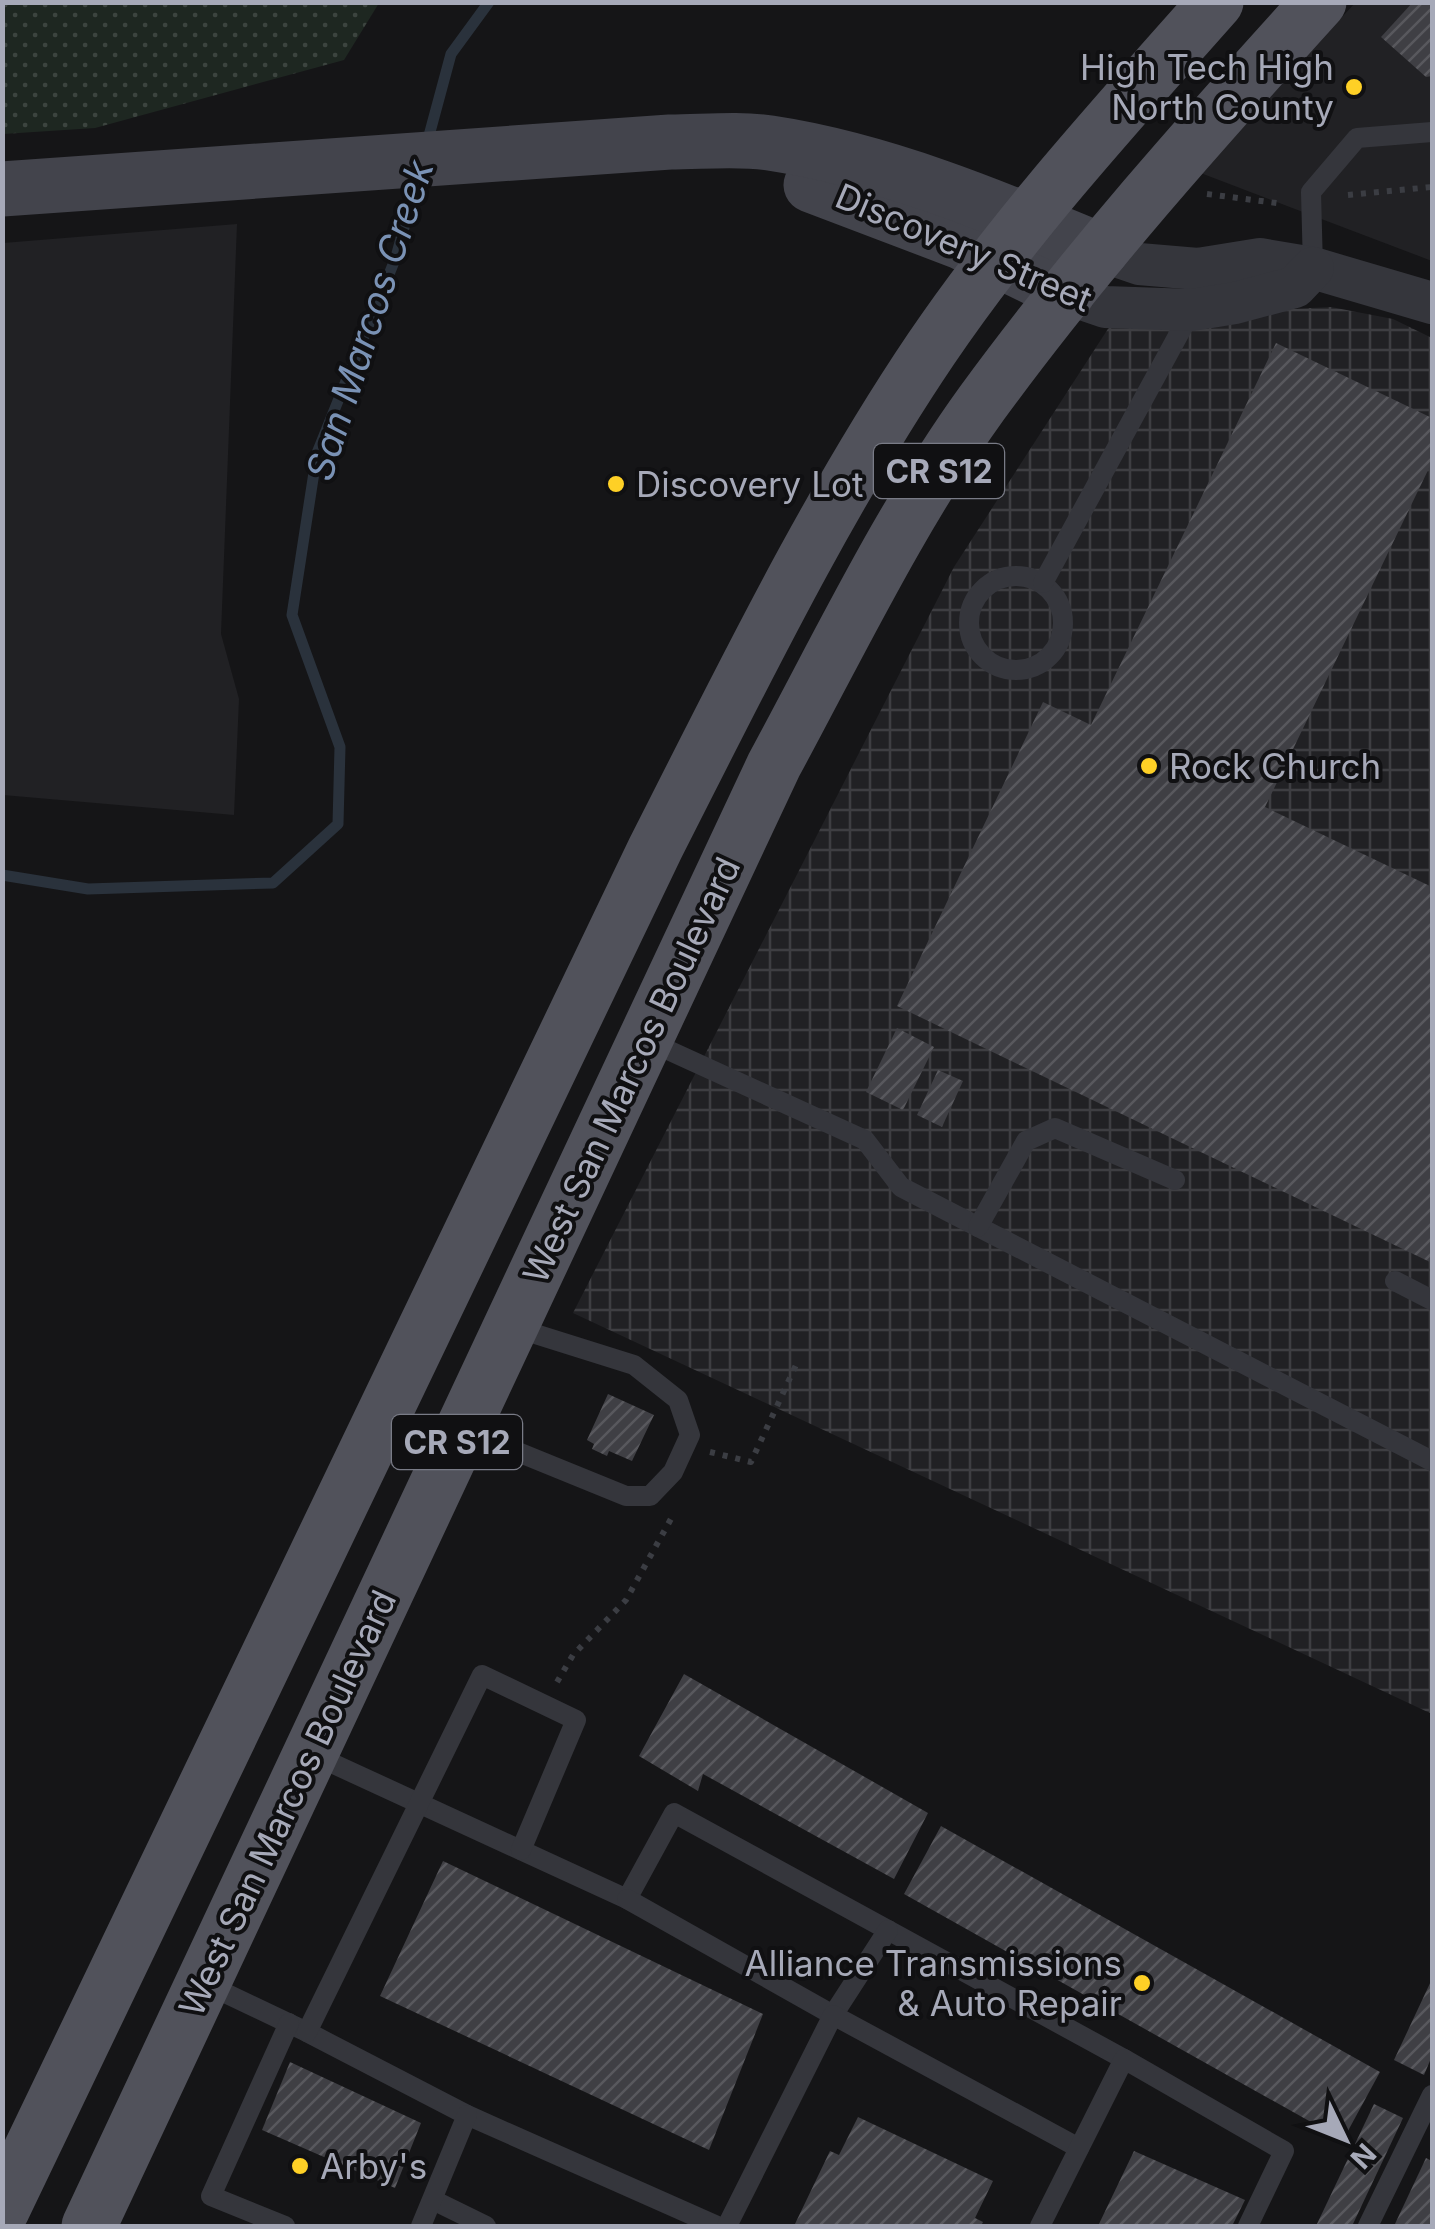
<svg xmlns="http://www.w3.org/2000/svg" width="1435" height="2229" font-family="Inter,sans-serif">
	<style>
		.built { fill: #212124 }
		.industrial { fill: url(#industrial-grid) }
		.green { fill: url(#green-dots) }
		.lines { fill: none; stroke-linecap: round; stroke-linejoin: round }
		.stream { stroke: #2a323c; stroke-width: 11 }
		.building { fill: url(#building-hatch) }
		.path { stroke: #3b3d43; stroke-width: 6; stroke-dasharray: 5 8; stroke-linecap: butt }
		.service { stroke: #35363c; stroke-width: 20 }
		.minor { stroke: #35363c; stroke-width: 42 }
		.secondary { stroke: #43444c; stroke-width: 55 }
		.primary { stroke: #51525b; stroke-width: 55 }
		.poi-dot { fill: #fed026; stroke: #101012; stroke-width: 4 }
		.labels { text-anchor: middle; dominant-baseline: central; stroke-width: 8; stroke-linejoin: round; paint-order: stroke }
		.shield { fill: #101012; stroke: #797b86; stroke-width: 2.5 }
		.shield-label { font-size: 32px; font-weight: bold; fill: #a6a9b8 }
		.poi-label { font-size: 35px; fill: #a6a9b8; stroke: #101012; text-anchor: start }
		.street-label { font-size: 35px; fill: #a6a9b8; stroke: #101012 }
		.water-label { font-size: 38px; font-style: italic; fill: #7a92b5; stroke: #101012 }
	</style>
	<defs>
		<pattern id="industrial-grid" width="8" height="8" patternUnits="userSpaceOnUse" patternTransform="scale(2.5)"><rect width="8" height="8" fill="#212124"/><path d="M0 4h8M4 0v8" fill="none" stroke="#3e3e42"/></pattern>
		<pattern id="green-dots" width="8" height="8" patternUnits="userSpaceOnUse" patternTransform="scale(2.5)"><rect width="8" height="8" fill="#1e2721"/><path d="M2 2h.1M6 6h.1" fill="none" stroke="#3c443f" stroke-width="1.8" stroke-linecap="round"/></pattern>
		<pattern id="building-hatch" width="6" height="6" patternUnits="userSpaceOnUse" patternTransform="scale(2.5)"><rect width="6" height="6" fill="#3f3f44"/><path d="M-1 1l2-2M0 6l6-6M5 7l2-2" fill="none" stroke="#58585d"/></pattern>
	</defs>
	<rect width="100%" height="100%" fill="#151517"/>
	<g class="built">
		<polygon points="1355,3 1432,3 1432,261 1198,172"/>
		<polygon points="237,224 221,634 239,699 234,815 3,795 3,243"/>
	</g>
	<polygon class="industrial" points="1331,307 1393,319 1432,338 1432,1714 573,1313 954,567 1115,318"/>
	<polygon class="green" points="3,2 379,2 379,3 344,60 95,128 3,134"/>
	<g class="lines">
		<g class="stream">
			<polyline points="427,143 451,54 489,2"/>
			<polyline points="2,875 88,889 273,883 338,824 340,747 292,615 317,453 396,257 418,176"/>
		</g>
	</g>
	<g class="building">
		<polygon points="1413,2 1432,2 1432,76 1426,77 1381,37"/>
		<polygon points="1276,343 1432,418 1432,462 1265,807 1432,887 1432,1263 897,1006 1043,702 1091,725"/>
		<polygon points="897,1028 934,1047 903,1110 866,1092"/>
		<polygon points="938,1070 963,1081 942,1127 917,1115"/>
		<polygon points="608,1394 654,1415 632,1461 609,1451 607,1456 592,1449 594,1444 587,1440"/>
		<polygon points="684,1674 928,1813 894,1879 703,1774 698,1791 639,1756"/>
		<polygon points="941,1826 1380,2072 1343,2140 904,1894"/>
		<polygon points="443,1861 763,2014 709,2150 380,1996"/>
		<polygon points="1432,1979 1432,2056 1424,2075 1394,2060"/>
		<polygon points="290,2062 421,2123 395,2188 262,2130"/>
		<polygon points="1374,2104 1403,2118 1352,2226 1316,2226"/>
		<polygon points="858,2117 993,2181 975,2218 983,2222 981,2226 794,2226 830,2151 839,2155"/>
		<polygon points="1134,2151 1245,2200 1232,2226 1098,2226"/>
		<polygon points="1426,2158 1432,2161 1432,2226 1394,2226"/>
	</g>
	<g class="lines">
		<g class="path">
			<polyline points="1207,194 1284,204"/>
			<polyline points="1348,195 1432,187"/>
			<polyline points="710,1452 751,1462 796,1365"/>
			<polyline points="557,1682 573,1655 626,1600 672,1517"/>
		</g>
		<g class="service">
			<polyline points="1313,268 1311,192 1357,138 1432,132"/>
			<circle cx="1016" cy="623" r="47"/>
			<polyline points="1043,583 1192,310"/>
			<polyline points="646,1040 865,1140 901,1187 1432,1461"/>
			<polyline points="978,1227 1026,1141 1055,1128 1175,1180"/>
			<polyline points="1395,1281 1432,1300"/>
			<polyline points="466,1431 626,1496 650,1496 673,1472 690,1435 678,1400 634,1365 513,1327"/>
			<polyline points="312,1754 627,1899 674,1813 1124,2059"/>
			<polyline points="627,1899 833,2015 888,1930"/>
			<polyline points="204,1983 307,2032 467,2115 717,2226"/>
			<polyline points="307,2032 482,1675 576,1720 521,1850"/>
			<polyline points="433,2200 486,2226"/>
			<polyline points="285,2226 211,2196 289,2023"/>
			<polyline points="421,2226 467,2115"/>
			<polyline points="727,2226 833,2015 1079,2148"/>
			<polyline points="1040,2226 1124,2059 1284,2151 1248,2226"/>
			<polyline points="1368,2226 1432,2095"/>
		</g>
		<g class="minor">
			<polyline points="1101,251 1139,264 1198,269 1260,259 1313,268 1432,303"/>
			<polyline points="1067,294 1105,307 1192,310 1235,303 1295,287 1313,268"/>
		</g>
		<g class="secondary">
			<polyline points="811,185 961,242 1067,294"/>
			<path d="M2,189L670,142C702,142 738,138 770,143C883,160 996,207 1101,251"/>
		</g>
		<g class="primary">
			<path d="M2,2210L655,849C741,680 825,506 931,349C1015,225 1117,114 1216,2"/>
			<path d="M89,2226L774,765C840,643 901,515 982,403C1085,262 1201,132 1319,2"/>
		</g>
	</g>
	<g class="poi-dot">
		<circle cx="1354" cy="87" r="10"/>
		<circle cx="616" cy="484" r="10"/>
		<circle cx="1149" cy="766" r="10"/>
		<circle cx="1142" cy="1983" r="10"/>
		<circle cx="300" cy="2166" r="10"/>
	</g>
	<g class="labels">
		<g class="shield">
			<rect x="874" y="444" width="130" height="54" rx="8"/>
			<rect x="392" y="1415" width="130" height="54" rx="8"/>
		</g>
		<g class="shield-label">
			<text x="939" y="471">CR S12</text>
			<text x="457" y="1442">CR S12</text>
		</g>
		<g class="poi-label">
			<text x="1334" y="67" text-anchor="end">High Tech High<tspan x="1334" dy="40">North County</tspan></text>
			<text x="636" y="484">Discovery Lot</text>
			<text x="1169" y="766">Rock Church</text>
			<text x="1122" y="1963" text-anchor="end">Alliance Transmissions<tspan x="1122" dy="40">&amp; Auto Repair</tspan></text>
			<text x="320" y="2166">Arby's</text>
		</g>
		<g class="street-label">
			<text transform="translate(964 247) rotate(23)">Discovery Street</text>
			<text transform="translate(631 1070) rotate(-65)">West San Marcos Boulevard</text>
			<text transform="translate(287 1803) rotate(-65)">West San Marcos Boulevard</text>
		</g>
		<g class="water-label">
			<text transform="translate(369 320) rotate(-72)">San Marcos Creek</text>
		</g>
	</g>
	<rect width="1435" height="2229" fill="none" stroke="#a6a9b8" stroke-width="10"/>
	<g transform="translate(1345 2139) rotate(133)" stroke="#101012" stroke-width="8" paint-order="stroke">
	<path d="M0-8L18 38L0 25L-18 38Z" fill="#a6a9b8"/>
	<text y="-15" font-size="28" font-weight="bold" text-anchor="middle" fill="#a6a9b8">N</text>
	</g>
</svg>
